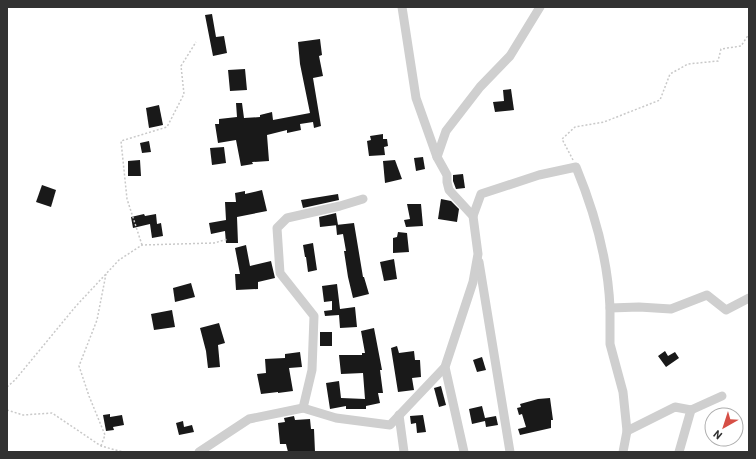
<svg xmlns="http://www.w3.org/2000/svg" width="756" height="459" font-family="Barlow,sans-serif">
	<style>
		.building { fill: #191919 }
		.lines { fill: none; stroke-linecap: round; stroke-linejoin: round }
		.path { stroke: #c9c9c9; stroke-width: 1.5; stroke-dasharray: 2 2; stroke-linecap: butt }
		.minor { stroke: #cfcfcf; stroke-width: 9 }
	</style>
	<rect width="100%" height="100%" fill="#fff"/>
	<g class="building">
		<polygon points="212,14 216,37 224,36 227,53 213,56 205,15"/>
		<polygon points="320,39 322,55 319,56 323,76 313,78 321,126 314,128 313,122 300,124 301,130 287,133 287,130 267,135 269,161 252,162 253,164 241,166 236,140 218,143 215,124 219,124 219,119 237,117 236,103 242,103 244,118 260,117 260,115 272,112 273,120 310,113 300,64 298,42"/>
		<polygon points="245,69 247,90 230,91 228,70"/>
		<polygon points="511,89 514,110 495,112 493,102 504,101 503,90"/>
		<polygon points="159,105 163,125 149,128 146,108"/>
		<polygon points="383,134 383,139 387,139 388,146 384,147 385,155 369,156 367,141 371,140 370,136"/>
		<polygon points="149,141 151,152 142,153 140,143"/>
		<polygon points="224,147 226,163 212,165 210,148"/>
		<polygon points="423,157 425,169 416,171 414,158"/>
		<polygon points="140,160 141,176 128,176 128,161"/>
		<polygon points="395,160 402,179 385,183 383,161"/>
		<polygon points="463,174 465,188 456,189 453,181 453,175"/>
		<polygon points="42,185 56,190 51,207 36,202"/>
		<polygon points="262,190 267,211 237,217 238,243 226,243 225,231 211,234 209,223 226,220 225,202 236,202 235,193 245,191 245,194"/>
		<polygon points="338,194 339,200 303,208 301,200"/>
		<polygon points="441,199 451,201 459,209 457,222 438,219"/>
		<polygon points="407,204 421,204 423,226 406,227 404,220 410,219"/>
		<polygon points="336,213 338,225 320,227 319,217"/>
		<polygon points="144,214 145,216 156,214 157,224 161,223 163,236 152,238 150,224 133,228 131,217"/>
		<polygon points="354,223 363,277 364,277 369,294 353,298 348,277 344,251 346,251 343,234 337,235 336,225"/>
		<polygon points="398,232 407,233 409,252 393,253 393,238 397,237"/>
		<polygon points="313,243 317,270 308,272 306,257 305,257 303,245"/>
		<polygon points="246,245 250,266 271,261 275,278 258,282 258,289 236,290 235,274 240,274 235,248"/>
		<polygon points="394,259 397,279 384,281 380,262"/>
		<polygon points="191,283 195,297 175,302 173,288"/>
		<polygon points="337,284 340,309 355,307 357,327 340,328 339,315 325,316 324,311 332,310 332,301 324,302 322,286"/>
		<polygon points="172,310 175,327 154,330 151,314"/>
		<polygon points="219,323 225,343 218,345 220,367 208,368 206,351 200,328"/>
		<polygon points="374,328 382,370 380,370 383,393 378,393 380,403 366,406 366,409 346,409 346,406 330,409 326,383 339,381 341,398 365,399 363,373 341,374 339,355 362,355 362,353 365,353 361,331"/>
		<rect x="320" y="332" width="12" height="14"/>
		<polygon points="397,346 399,353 414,351 415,360 420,360 421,377 412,378 414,390 398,392 391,348"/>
		<polygon points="665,351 668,356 675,352 679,358 666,367 658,356"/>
		<polygon points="300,352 302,367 289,368 293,391 278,393 278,392 261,394 257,374 266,373 265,359 285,358 285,354"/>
		<polygon points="482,357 486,370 477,372 473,360"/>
		<polygon points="441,386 446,405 439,407 434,388"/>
		<polygon points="550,398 553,420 551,420 551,428 520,435 518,429 526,427 522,414 519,415 517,408 521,407 520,404 538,399"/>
		<polygon points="482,406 485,418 496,416 498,425 486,427 485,421 472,424 469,409"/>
		<polygon points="110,414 110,417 122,415 124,425 113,427 114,430 106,431 103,415"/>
		<polygon points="423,415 426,432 417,433 416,423 411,424 410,416"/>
		<polygon points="294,416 295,420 310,419 311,429 314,429 315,452 288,452 286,444 280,444 278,423 285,422 284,418"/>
		<polygon points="183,421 184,427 192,425 194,432 179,435 176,423"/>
	</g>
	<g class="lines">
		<g class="path">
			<polyline points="573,160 562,139 575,127 604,122 660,100 670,74 688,64 718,61 721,49 741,46 749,34"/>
			<polyline points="142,245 127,199 121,141 167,127 184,94 181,66 196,42"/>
			<polyline points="7,387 15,380 76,306 119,260 142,245 214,243 228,239"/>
			<polyline points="7,410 23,415 52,413 101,446 123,452"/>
			<polyline points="101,446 105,435 89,396 79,366 97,320 106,274"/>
		</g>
		<g class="minor">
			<polyline points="402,7 416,98 437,157"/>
			<path d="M473,216L481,194L539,175L576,167C595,213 608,258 610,308L639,307L671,309L707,295L726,310L749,298"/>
			<polyline points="479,262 510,452"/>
			<polyline points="610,308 610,344 623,392 627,431 623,452"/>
			<polyline points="303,408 312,370 314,316 280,273 277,228 287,218 340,206 363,199"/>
			<polyline points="399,415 404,452"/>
			<polyline points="627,431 675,407 691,410 722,396"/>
			<polyline points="199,452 249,419 303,408 336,418 390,425 445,367"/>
			<polyline points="464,452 445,367 473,282 478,254 473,216 449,190 447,182 447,175 437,157 446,131 480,87 510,56 540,7"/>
			<polyline points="679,452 691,410"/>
		</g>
	</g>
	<rect width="756" height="459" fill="none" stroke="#323232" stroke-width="16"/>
	<g transform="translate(724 427) rotate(219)"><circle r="19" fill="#ffffff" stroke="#adadad"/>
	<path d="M0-3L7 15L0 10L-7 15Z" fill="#d64f46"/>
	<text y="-6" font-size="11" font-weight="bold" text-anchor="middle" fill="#323232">N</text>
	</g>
</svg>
